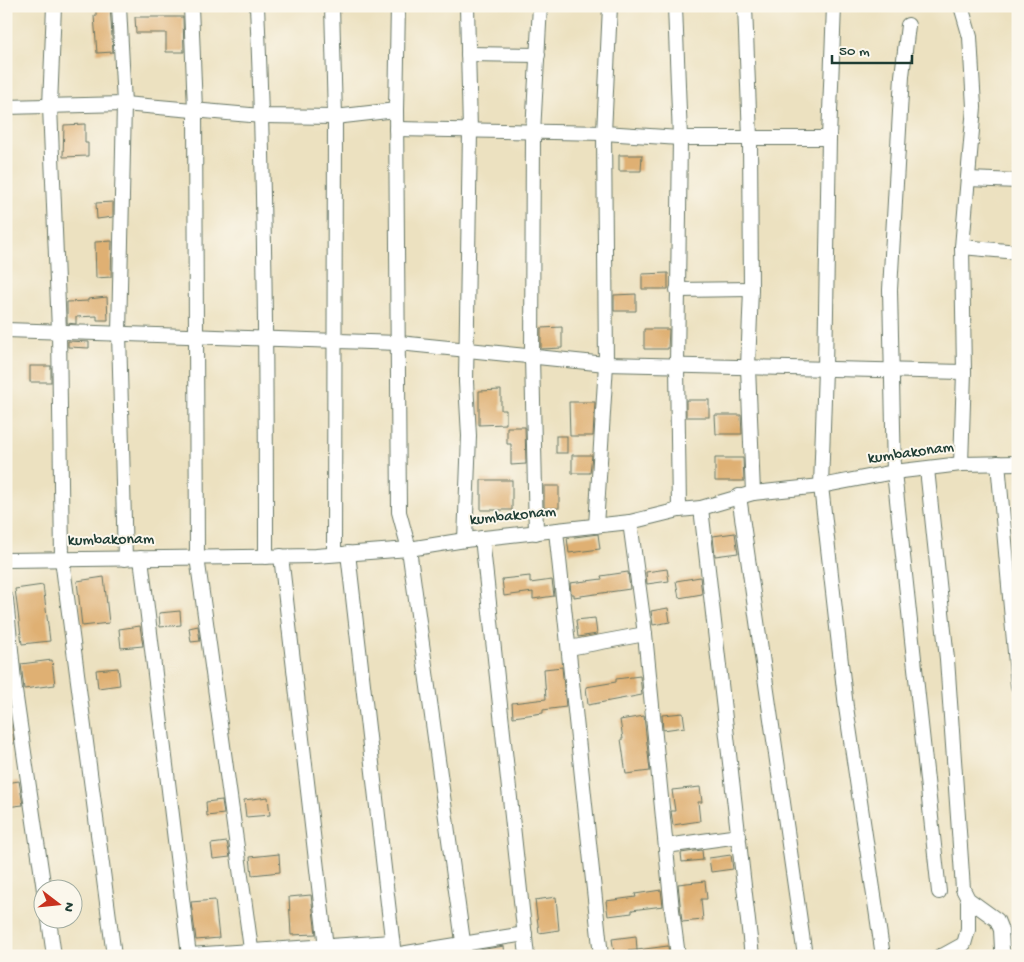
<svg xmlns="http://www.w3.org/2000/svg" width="1024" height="962" font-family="'Gochi Hand',sans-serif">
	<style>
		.building { fill: #dfb073 }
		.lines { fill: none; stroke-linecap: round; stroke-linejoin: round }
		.minor-casing { stroke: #677665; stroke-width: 16 }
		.minor { stroke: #fff; stroke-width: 14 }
		.labels { text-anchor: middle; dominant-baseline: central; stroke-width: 4; stroke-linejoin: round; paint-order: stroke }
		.street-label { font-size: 16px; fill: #1f3d34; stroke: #fbf7ec }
	</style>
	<rect width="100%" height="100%" fill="#fbf7ec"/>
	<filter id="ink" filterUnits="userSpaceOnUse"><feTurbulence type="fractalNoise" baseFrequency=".02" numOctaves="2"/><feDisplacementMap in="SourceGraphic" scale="10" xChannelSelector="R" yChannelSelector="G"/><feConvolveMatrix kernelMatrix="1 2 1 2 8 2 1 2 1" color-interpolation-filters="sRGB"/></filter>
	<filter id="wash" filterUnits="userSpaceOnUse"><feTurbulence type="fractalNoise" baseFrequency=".0096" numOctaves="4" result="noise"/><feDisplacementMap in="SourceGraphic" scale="20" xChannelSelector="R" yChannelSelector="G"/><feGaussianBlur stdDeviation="1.12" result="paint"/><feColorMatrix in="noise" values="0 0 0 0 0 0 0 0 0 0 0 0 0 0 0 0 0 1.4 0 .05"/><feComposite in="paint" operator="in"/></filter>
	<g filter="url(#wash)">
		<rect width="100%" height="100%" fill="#ece1c0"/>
		<g id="blocks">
			<g class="building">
				<polygon points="96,6 110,6 113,52 97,53 94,16 96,16"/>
				<polygon points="135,17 183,17 184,52 166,52 166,33 136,33"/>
				<polygon points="85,124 85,143 88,143 88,156 63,157 64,125"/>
				<polygon points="619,155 642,155 641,171 619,171"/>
				<polygon points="113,202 113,217 97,219 96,203"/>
				<polygon points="112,241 111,277 96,278 95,242"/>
				<polygon points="668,273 668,289 642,289 642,274"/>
				<polygon points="636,294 636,311 614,311 614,295"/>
				<polygon points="107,297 108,320 97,320 97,316 76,317 76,324 67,323 67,302 88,301 88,299"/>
				<polygon points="562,327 562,348 541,349 541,328"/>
				<polygon points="644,329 669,329 668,349 644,349"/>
				<polygon points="68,341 89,342 89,348 68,347"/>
				<rect x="30" y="366" width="21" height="16"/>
				<polygon points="501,390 501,410 506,410 506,424 479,425 479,391"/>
				<rect x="686" y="400" width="23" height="17"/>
				<polygon points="569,402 595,402 593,436 570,436"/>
				<polygon points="715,415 741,415 742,434 716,434"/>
				<polygon points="507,427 525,427 526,464 511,465 511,444 507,444"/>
				<rect x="556" y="436" width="11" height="17"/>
				<polygon points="572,455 592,455 590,473 572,473"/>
				<polygon points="715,458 743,458 744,481 715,481"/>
				<rect x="481" y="480" width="31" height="30"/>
				<rect x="544" y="486" width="15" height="22"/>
				<polygon points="735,533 738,553 715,556 713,536"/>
				<polygon points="598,534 600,549 569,553 567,538"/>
				<polygon points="667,569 669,581 647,584 646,572"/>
				<polygon points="628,572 630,589 574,597 574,594 571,594 570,583 602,579 601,576"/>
				<polygon points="530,576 530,583 552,580 554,596 533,599 533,592 504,596 502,579"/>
				<polygon points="104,577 109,623 82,626 77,581"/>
				<polygon points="700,577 702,594 679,598 676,581"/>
				<polygon points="43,585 50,641 22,644 15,589"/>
				<polygon points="668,608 670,622 653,625 651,611"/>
				<polygon points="180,611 181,625 160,627 159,613"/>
				<polygon points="595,618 597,634 578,637 576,620"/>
				<polygon points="140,626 143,646 121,648 119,629"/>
				<polygon points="198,626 200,641 191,642 189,628"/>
				<polygon points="52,660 55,685 24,689 21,664"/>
				<polygon points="562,667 566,707 543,710 543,713 513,717 512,703 546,699 544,669"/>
				<polygon points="118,668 120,685 98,688 96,670"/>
				<polygon points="640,676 642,695 588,705 586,687 616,682 616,679"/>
				<polygon points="6,691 14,744 6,744"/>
				<polygon points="683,713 685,727 663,730 662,715"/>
				<polygon points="644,716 650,771 626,774 621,739 623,739 620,720"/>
				<polygon points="19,781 23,805 6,807 6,783"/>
				<polygon points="700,787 702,802 698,802 700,821 673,825 671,811 675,811 672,790"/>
				<polygon points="268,797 270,815 246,817 244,800"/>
				<polygon points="222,800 224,814 207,816 206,802"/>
				<polygon points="227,842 230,857 213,859 211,844"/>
				<polygon points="702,850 703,860 682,862 681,853"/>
				<polygon points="279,854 280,872 252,875 250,857"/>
				<polygon points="731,855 733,869 711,872 709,858"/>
				<polygon points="705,881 707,899 701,899 703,920 682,922 678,884"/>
				<polygon points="661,890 663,906 632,910 632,913 608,916 606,901 636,897 635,894"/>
				<polygon points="311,895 316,934 291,935 289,897"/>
				<polygon points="556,897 559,930 539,933 535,900"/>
				<polygon points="215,900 219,938 196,940 191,902"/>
				<polygon points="636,936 637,950 614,952 612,939"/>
				<polygon points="504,946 505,956 474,956 473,951"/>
				<polygon points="668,946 669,956 637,956 637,950"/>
			</g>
		</g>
	</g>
	<g filter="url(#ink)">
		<use href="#blocks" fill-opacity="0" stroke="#677665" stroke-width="1"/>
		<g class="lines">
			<g class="minor-casing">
				<g id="minor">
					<polyline points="54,6 50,106 59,331 62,559 114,956"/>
					<polyline points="119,6 124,104 119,333 125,559"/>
					<polyline points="191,6 195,110 197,557 252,956"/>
					<path d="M257,6C265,190 266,373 266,557"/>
					<polyline points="332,6 335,117 334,554"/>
					<polyline points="398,6 396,110 399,512 409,549 465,956"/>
					<polyline points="675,6 680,138 677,366 679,510"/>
					<polyline points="745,6 750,138 751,289 748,367 753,493"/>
					<polyline points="834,6 829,138 825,369 821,486 846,707 883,956"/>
					<polyline points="961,6 970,37 974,107 962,247 964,372 961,464"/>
					<polyline points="908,25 902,76 890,290 894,472 939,892"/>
					<polyline points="468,54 538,55"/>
					<polyline points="6,107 124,104 262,116 335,117 396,110"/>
					<polyline points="396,129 604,133 680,138 829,138"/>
					<polyline points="968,179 1018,181"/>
					<polyline points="962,247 1018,252"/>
					<polyline points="677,290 751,289"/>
					<polyline points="6,330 399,343 606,364 964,372"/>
					<polyline points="998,463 1018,686"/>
					<polyline points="927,469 947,659 963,889 968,899 997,920 1001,930 1002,949 1004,956"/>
					<polyline points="739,496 805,956"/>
					<polyline points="701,508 752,956"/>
					<polyline points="630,522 645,634 672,910 678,956"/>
					<polyline points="596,526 606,364 604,133 610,6"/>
					<polyline points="556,531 601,956"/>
					<polyline points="536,533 532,357 533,132 540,6"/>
					<polyline points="482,538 527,956"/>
					<polyline points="465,540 469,436 466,382 470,131 467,6"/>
					<polyline points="348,553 394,956"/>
					<polyline points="281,556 327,956"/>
					<polyline points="141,558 189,956"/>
					<polyline points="6,560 316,556 409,549 465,540 630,522 679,510 701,508 753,493 821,486 894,472 961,464 1018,463"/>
					<polyline points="6,599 15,691 44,890"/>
					<polyline points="569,648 645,634"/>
					<polyline points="666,846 739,836"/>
					<polyline points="49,920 54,956"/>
					<polyline points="189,955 392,942"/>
					<polyline points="394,955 525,934"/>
					<polyline points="940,956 944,955 964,944 968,930 968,899"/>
				</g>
			</g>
			<use href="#minor" class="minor"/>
		</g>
	</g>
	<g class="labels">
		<g class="street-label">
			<text transform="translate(911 454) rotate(-8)">kumbakonam</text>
			<text transform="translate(513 517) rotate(-6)">kumbakonam</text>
			<text transform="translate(111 541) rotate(-1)">kumbakonam</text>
		</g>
	</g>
	<rect width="1024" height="962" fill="none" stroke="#fbf7ec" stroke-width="25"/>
	<g transform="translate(58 904) rotate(106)"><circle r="24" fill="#fbf7ec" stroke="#a3ada2"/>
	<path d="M0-4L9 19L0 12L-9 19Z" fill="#c8321e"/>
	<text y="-8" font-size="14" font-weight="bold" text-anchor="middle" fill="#1f3d34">N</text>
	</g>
	<path d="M832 55v8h80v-8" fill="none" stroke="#1f3d34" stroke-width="2.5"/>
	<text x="839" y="55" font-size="15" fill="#1f3d34" stroke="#fbf7ec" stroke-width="4" paint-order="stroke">50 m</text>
</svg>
